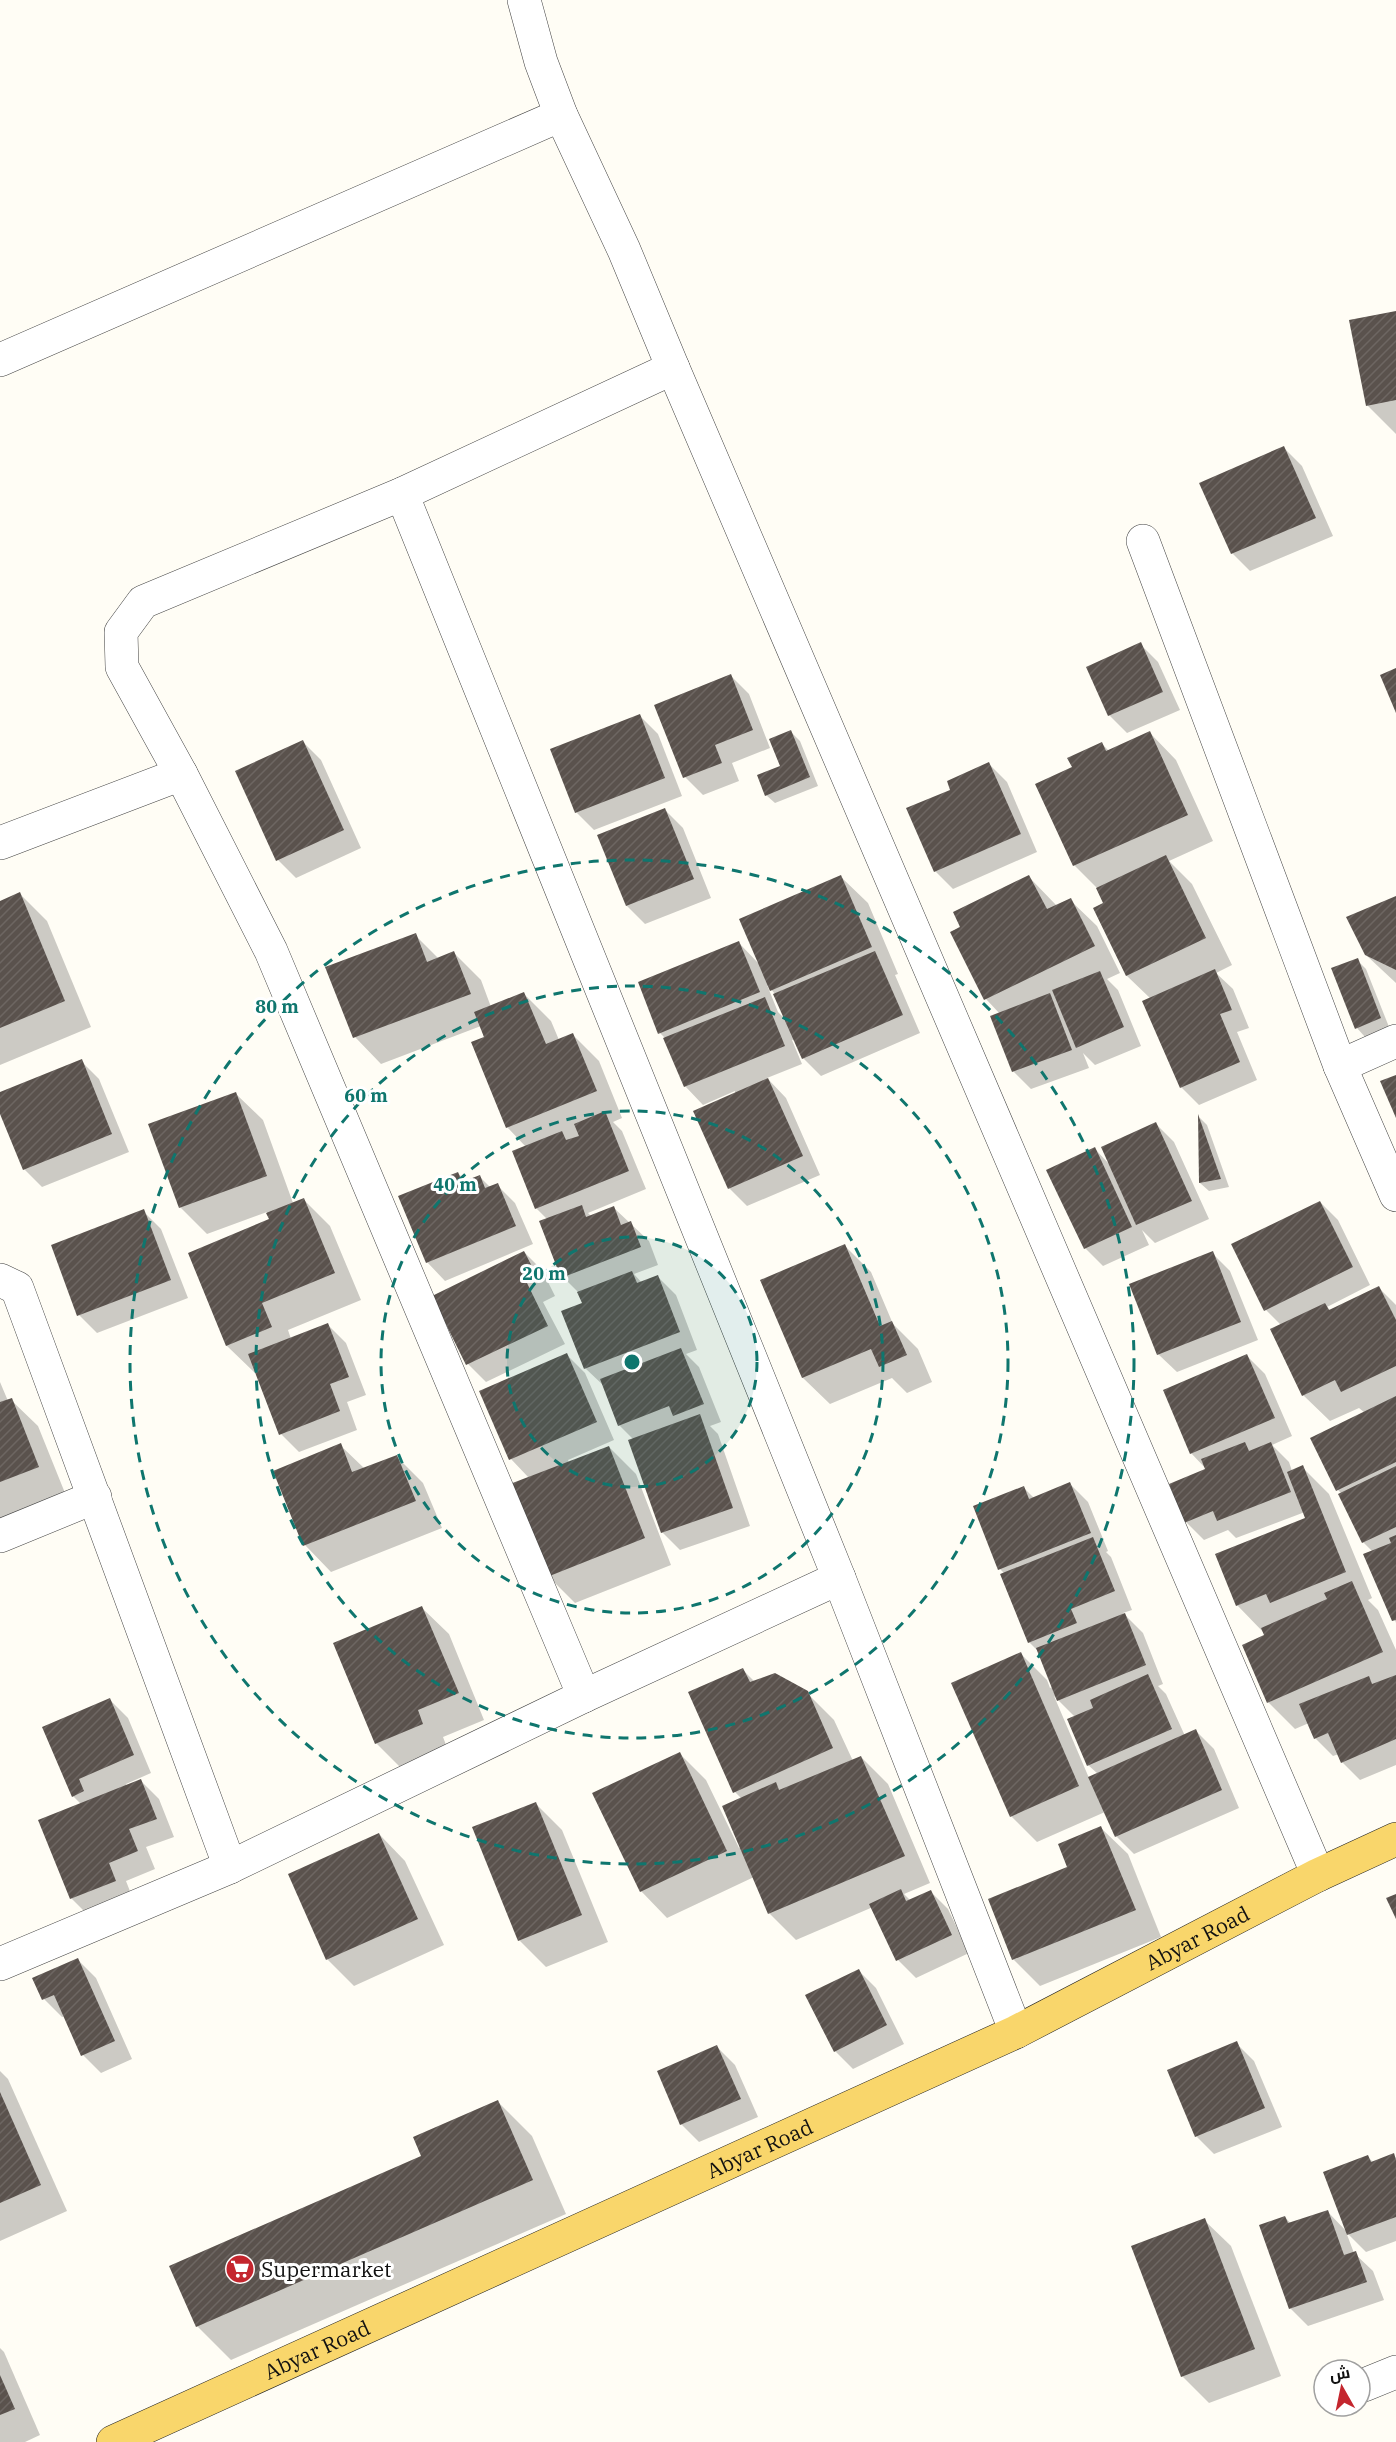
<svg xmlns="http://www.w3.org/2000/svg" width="1396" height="2442" font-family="'IBM Plex Serif',Cairo,serif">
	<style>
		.shadow { fill: #0003; fill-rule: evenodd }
		.building { fill: url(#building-hatch) }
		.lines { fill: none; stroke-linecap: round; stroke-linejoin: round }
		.minor-casing { stroke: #444; stroke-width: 34 }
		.major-casing { stroke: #222; stroke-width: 34 }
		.minor { stroke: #fff; stroke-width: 33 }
		.major { stroke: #f9d66b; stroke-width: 33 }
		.ring { fill: none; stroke: #0f766e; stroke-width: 3; stroke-dasharray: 10 8 }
		.labels { text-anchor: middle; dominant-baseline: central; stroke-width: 6; stroke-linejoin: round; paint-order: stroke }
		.street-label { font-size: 21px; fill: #111; stroke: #fff }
		.poi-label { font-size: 21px; fill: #111; stroke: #fff; text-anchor: start }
		.centre { fill: #0f766e; stroke: #fff; stroke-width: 3 }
		.ring-label { font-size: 18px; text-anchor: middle; font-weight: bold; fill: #0f766e; stroke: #fff; stroke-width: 6; stroke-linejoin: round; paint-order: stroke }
	</style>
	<defs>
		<pattern id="building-hatch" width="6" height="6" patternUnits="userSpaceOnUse" patternTransform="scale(1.5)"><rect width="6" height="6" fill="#5a524d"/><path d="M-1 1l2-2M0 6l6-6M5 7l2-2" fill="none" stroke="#6d6662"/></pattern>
	</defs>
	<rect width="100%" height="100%" fill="#fffdf5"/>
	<g class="shadow">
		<polygon points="1396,313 1396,434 1367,405"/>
		<polygon points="1284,448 1302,466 1333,536 1250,571 1232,553"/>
		<polygon points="1140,644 1158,662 1180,710 1127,733 1109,715"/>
		<polygon points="731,676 749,694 770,748 732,763 739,781 703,795 685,777 656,706"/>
		<polygon points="640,716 658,734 682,796 594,830 576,812"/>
		<polygon points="791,732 800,741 818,786 775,803 766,795 782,767"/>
		<polygon points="1150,733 1176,760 1213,841 1169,861 1192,884 1232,965 1216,973 1233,989 1249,1028 1237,1032 1257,1080 1199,1105 1181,1087 1151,999 1127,976 1095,908 1105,903 1099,890 1074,865 1074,768 1101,743 1109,751"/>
		<polygon points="303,742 321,760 361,848 296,878 278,860"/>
		<polygon points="989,764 1007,782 1037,852 953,889 935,871 952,790"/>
		<polygon points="665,810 683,828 711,898 645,924 627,906"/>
		<path d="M841,877L868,903L898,974L895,975L920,1033L821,1076L803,1058L795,1039L792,1040L802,1064L767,1078L786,1098L820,1175L747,1206L729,1188L735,1091L703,1105L685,1086L665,1038L660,1033L739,943L760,965ZM767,985L776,995L786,1020L778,1012Z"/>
		<polygon points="1029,877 1057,906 1070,900 1097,926 1120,973 1107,979 1118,990 1141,1046 1095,1065 1083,1053 1089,1068 1031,1089 1013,1071 1000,1014 986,999 952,932"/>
		<polygon points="20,894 47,921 91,1027 0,1065 0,903"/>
		<polygon points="1396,897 1396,983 1366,955"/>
		<polygon points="415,935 439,959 454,953 481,980 491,1007 524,994 551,1021 559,1040 573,1035 599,1061 622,1118 613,1122 622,1131 646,1189 588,1213 591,1216 614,1208 649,1241 658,1265 634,1274 642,1283 658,1277 676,1295 697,1350 686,1354 699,1367 721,1422 710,1426 718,1434 750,1526 680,1550 662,1532 633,1439 619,1425 604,1386 585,1368 584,1304 579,1293 563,1277 548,1220 536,1208 526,1147 507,1127 481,1026 381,1064 355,1037 327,968"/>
		<polygon points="1357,960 1366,969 1389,1027 1365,1037 1357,1028"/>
		<polygon points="81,1061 99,1079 129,1152 42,1187 24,1169 0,1110 0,1094"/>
		<polygon points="236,1094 263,1120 293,1203 303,1199 330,1226 361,1300 288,1330 291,1339 328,1325 346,1343 366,1395 347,1402 357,1430 299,1452 281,1434 256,1371 254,1372 227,1346 189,1254 271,1220 267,1212 207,1234 180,1207"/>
		<polygon points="1200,1118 1207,1125 1229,1187 1209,1191 1200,1183"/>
		<polygon points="1156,1124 1174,1142 1209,1219 1155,1243 1142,1230 1149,1245 1103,1266 1085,1248 1095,1149 1110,1165"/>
		<polygon points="458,1173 466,1182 479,1176 490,1187 497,1185 515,1203 533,1244 445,1281 427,1262"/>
		<polygon points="1320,1202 1338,1220 1370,1285 1327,1307 1331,1311 1379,1288 1396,1305 1396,1623 1373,1552 1363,1542 1342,1494 1338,1490 1365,1413 1359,1408 1330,1421 1303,1395 1281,1325 1266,1310"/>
		<polygon points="143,1211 161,1229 188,1298 97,1333 79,1315"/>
		<polygon points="845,1246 871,1272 893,1324 918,1349 932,1382 907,1393 892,1378 830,1404 803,1378 762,1281"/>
		<polygon points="524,1252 542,1270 555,1296 543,1302 565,1344 486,1382 468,1364 434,1297"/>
		<polygon points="1212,1253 1230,1271 1258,1340 1177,1372 1158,1354"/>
		<polygon points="567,1355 585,1373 614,1440 568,1460 569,1463 609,1447 636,1474 671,1565 575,1603 548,1576 529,1478 511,1459"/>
		<polygon points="1247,1356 1265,1374 1292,1436 1272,1445 1289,1462 1292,1471 1302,1467 1329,1494 1372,1598 1368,1600 1378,1610 1396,1650 1396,1765 1360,1780 1342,1762 1339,1754 1333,1756 1315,1738 1309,1723 1295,1729 1268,1702 1266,1635 1237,1605 1307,1518 1305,1512 1236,1538 1228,1530 1204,1540 1186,1522 1207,1470 1191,1453"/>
		<polygon points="0,1382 8,1401 11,1400 38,1426 65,1493 0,1519"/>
		<polygon points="340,1445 365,1469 396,1456 423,1483 442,1528 331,1572 305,1545"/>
		<path d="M1070,1484L1088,1502L1108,1551L1106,1552L1111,1557L1132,1610L1123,1613L1143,1633L1163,1684L1158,1686L1166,1694L1185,1736L1196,1731L1214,1749L1239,1808L1134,1854L1116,1836L1105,1812L1037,1842L1011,1816L1021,1654L1047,1680L1050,1688L1053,1687L1040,1653L1029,1642L1005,1574L1000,1569L1024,1488L1034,1498ZM1054,1696L1075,1717L1088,1765L1098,1774L1089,1778Z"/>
		<polygon points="422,1608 449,1634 484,1720 443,1737 448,1750 403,1770 376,1743"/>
		<polygon points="743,1670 755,1682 807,1693 834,1720 853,1761 861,1757 888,1784 930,1883 904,1894 911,1901 930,1891 948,1909 969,1953 916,1978 898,1960 873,1907 796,1940 769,1913 754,1877 667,1918 641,1891 680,1754 706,1780 739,1848 741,1847 742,1799 735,1792"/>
		<polygon points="110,1700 128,1718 151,1773 126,1784 127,1787 141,1781 159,1799 174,1837 146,1847 155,1869 126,1881 133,1899 89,1916 71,1898 82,1805 73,1796 44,1728"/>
		<polygon points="536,1804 562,1830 608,1942 546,1967 519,1940"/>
		<polygon points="1101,1828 1128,1854 1161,1937 1040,1986 1013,1959"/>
		<polygon points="379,1834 405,1861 444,1945 354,1986 327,1959"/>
		<polygon points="78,1960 96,1978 132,2059 101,2073 83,2055 65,2016 62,2017 44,1999"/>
		<polygon points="858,1970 876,1988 904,2044 853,2069 835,2051"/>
		<polygon points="1236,2043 1254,2061 1282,2127 1214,2154 1196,2136"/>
		<polygon points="717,2047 735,2065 758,2117 699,2142 681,2124"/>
		<polygon points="0,2071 8,2079 67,2211 0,2241"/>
		<polygon points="497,2101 532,2136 566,2214 231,2360 197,2326"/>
		<polygon points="1393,2155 1396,2158 1396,2241 1366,2252 1346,2232 1354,2253 1373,2271 1384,2300 1308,2326 1290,2308 1285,2217 1291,2224 1327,2211 1347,2232 1368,2157 1374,2163"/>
		<polygon points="1204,2220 1231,2246 1281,2376 1209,2403 1182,2376"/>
		<polygon points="0,2348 4,2352 40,2435 25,2442 0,2442"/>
	</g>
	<g class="building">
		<polygon points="1396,311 1396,400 1366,406 1349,320"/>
		<polygon points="1284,446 1316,518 1231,554 1199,483"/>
		<polygon points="1141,642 1163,692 1108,716 1086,667"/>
		<polygon points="1396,668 1396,713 1380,675"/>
		<polygon points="731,674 753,730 715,745 722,763 683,778 654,705"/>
		<polygon points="640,714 665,778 575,813 550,749"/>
		<polygon points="791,730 810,777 765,796 757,775 780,766 769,739"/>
		<polygon points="1150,731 1188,815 1073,866 1035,784 1072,767 1067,758 1102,742 1106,751"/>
		<polygon points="303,740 344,830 276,861 235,771"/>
		<polygon points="989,762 1021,834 934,872 906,808 950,790 947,781"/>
		<polygon points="665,808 694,879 626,906 597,835"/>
		<polygon points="1166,855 1206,938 1126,976 1093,908 1103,903 1096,888"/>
		<polygon points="841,875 872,947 770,991 739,919"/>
		<polygon points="1029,875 1047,909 1071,898 1095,946 984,1000 950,932 960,927 953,912"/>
		<polygon points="20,892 65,1001 0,1028 0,901"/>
		<polygon points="1396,896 1396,970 1365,955 1346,917"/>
		<polygon points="416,933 427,962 454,951 471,994 353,1038 325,967"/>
		<polygon points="739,941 760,992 658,1034 638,982"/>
		<polygon points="875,951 903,1015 802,1059 773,994"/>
		<polygon points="1358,958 1381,1018 1355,1029 1331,968"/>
		<polygon points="1215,969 1232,1010 1220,1014 1240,1062 1180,1088 1142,1001"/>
		<polygon points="1100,971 1124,1027 1076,1048 1052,990"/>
		<polygon points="524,992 546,1044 573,1033 597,1091 506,1128 471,1042 484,1037 474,1012"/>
		<polygon points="1050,993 1072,1050 1012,1072 990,1016"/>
		<polygon points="765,997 785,1046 684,1087 663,1038"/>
		<polygon points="82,1059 112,1134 23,1170 0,1114 0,1092"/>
		<polygon points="1396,1075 1396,1118 1380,1081"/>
		<polygon points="768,1078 803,1156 728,1189 693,1111"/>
		<polygon points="236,1092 267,1176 179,1208 148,1124"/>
		<polygon points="605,1111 629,1171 535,1209 512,1151 562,1131 566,1140 579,1136 574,1124"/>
		<polygon points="1198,1114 1221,1179 1199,1183"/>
		<polygon points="1156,1122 1192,1201 1136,1225 1101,1147"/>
		<polygon points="1095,1147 1132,1227 1084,1249 1046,1170"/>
		<polygon points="458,1172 462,1182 480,1175 485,1188 498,1183 516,1226 426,1263 398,1196"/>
		<polygon points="304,1198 335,1273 262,1303 272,1327 226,1346 188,1253 269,1219 266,1213"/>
		<polygon points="1320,1201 1353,1267 1264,1311 1231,1244"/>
		<polygon points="582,1205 586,1217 614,1206 621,1225 631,1221 641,1247 561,1278 539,1221"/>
		<polygon points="144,1209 171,1280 77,1316 51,1245"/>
		<polygon points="845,1244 880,1326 892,1321 907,1355 879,1367 871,1349 802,1378 760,1280"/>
		<polygon points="524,1251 538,1278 527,1283 548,1326 466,1365 432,1296"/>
		<polygon points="1213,1251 1241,1322 1157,1355 1129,1284"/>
		<polygon points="632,1271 637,1283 658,1275 680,1332 584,1369 561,1311 582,1303 577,1292"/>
		<polygon points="1379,1286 1396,1320 1396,1366 1341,1392 1335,1380 1302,1396 1270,1329 1325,1303 1329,1310"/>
		<polygon points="328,1323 349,1377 330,1384 340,1411 279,1435 248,1354"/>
		<polygon points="681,1348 704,1404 673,1416 669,1406 618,1426 600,1379"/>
		<polygon points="567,1353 597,1422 509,1460 479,1391"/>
		<polygon points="1247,1354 1275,1418 1190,1454 1163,1390"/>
		<polygon points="1396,1396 1396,1462 1336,1491 1310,1438"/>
		<polygon points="12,1398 39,1467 0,1482 0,1402"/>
		<polygon points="700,1414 733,1508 661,1533 628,1440"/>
		<polygon points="1245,1442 1249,1451 1271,1442 1291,1492 1217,1521 1213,1511 1184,1523 1169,1484 1205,1469 1201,1459"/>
		<polygon points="341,1443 352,1472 397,1455 416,1501 303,1546 273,1471"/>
		<polygon points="609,1446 645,1538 547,1577 510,1484"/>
		<polygon points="1303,1465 1346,1572 1270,1603 1266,1594 1236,1606 1215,1554 1305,1518 1287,1472"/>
		<polygon points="1396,1466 1396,1527 1362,1543 1338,1494"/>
		<polygon points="1070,1482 1091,1533 998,1570 973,1506 1024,1486 1029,1499"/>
		<polygon points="1396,1535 1396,1620 1392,1621 1363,1554 1391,1543 1389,1538"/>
		<polygon points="1093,1537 1115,1591 1071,1609 1077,1623 1028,1643 1000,1574"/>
		<polygon points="1352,1581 1383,1652 1267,1703 1242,1645 1264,1635 1261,1628 1327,1599 1324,1593"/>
		<polygon points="422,1606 459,1693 418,1710 423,1724 375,1744 333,1643"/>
		<polygon points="1125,1613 1146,1665 1057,1701 1036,1648"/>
		<polygon points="1021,1652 1079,1786 1010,1817 951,1683"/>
		<polygon points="743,1668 750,1682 775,1673 808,1691 833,1748 733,1793 688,1692"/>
		<polygon points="1148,1674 1172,1729 1087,1766 1067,1719 1093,1708 1090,1700"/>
		<polygon points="1396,1675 1396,1739 1341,1763 1328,1733 1314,1739 1299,1704 1369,1676 1372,1684"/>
		<polygon points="110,1698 134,1755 79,1779 84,1791 72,1797 42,1727"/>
		<polygon points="1196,1729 1222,1790 1115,1837 1088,1777"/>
		<polygon points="680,1752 727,1851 640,1892 592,1793"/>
		<polygon points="861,1756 905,1856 768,1914 722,1806 776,1782 779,1790"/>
		<polygon points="141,1779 157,1819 129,1829 138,1851 109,1863 116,1881 70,1899 38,1820"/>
		<polygon points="536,1802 582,1915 518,1941 472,1827"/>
		<polygon points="1101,1826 1136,1910 1012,1960 988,1899 1067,1867 1058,1844"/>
		<polygon points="379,1833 418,1919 326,1960 288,1874"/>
		<polygon points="901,1889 906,1901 931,1890 952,1935 896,1961 869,1904"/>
		<polygon points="1396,1894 1396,1919 1386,1898"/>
		<polygon points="78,1958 115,2041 81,2056 54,1995 42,2000 32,1978"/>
		<polygon points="859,1969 887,2025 834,2052 805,1995"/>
		<polygon points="1237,2041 1265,2108 1195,2137 1167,2070"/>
		<polygon points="717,2045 741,2099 680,2125 657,2071"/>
		<polygon points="0,2092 41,2185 0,2203"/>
		<polygon points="498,2100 533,2180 196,2327 169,2266 421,2156 413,2137"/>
		<polygon points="1394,2153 1396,2160 1396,2217 1347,2235 1323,2172 1368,2155 1371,2162"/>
		<polygon points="1328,2210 1344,2255 1356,2251 1367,2282 1289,2309 1259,2225 1285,2216 1288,2223"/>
		<polygon points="1205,2218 1255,2349 1181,2377 1131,2246"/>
		<polygon points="0,2375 15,2409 0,2415"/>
	</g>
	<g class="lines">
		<g class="minor-casing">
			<g id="minor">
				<polyline points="524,0 541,62 561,115 624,250 673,368 1318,1875"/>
				<polyline points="0,360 561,115"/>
				<polyline points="402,494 839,1578 1016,2032"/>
				<polyline points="1143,541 1340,1066 1396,1195"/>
				<polyline points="0,843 181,774"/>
				<polyline points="1340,1066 1396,1041"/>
				<polyline points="0,1280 17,1288 230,1867"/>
				<polyline points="0,1536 95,1497"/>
				<polyline points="584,1696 271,951 181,774 122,667 121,632 143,602 402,494 673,368"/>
				<polyline points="0,1964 230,1867 584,1696 839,1578"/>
				<polyline points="1364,2385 1396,2372"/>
			</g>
		</g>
		<g class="major-casing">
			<g id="major">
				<path id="s1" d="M113,2442L1016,2032L1318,1875L1396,1839"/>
			</g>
		</g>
		<use href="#minor" class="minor"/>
		<use href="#major" class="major"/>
	</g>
	<circle cx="632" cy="1362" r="125" fill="#0f766e" fill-opacity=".12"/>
	<g class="ring">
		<circle cx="632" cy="1362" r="125"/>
		<circle cx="632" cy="1362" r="251"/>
		<circle cx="632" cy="1362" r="376"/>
		<circle cx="632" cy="1362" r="502"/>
	</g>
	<defs>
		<g id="supermarket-disc" transform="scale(1.5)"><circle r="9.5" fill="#c4262e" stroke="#fff"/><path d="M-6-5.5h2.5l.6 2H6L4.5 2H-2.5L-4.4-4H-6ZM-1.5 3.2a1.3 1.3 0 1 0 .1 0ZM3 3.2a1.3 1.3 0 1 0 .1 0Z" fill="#fff"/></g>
	</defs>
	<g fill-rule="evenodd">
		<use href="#supermarket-disc" x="240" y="2269"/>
	</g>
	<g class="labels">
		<g class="street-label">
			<text stroke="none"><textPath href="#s1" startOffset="1196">Abyar Road</textPath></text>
			<text stroke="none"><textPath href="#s1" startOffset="710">Abyar Road</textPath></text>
			<text stroke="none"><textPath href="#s1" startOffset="224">Abyar Road</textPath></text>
		</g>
		<g class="poi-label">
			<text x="261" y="2269">Supermarket</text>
		</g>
	</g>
	<circle cx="632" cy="1362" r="9" class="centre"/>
	<g class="ring-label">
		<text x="277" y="1013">80 m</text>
		<text x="366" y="1102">60 m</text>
		<text x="455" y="1191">40 m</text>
		<text x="544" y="1280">20 m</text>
	</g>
	<g transform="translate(1342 2388) rotate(351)"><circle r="28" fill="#ffffff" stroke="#a0a0a0" stroke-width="1.5"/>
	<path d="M0-4.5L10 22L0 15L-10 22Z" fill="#c4262e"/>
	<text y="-9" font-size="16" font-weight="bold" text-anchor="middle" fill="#111111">ش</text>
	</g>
</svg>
